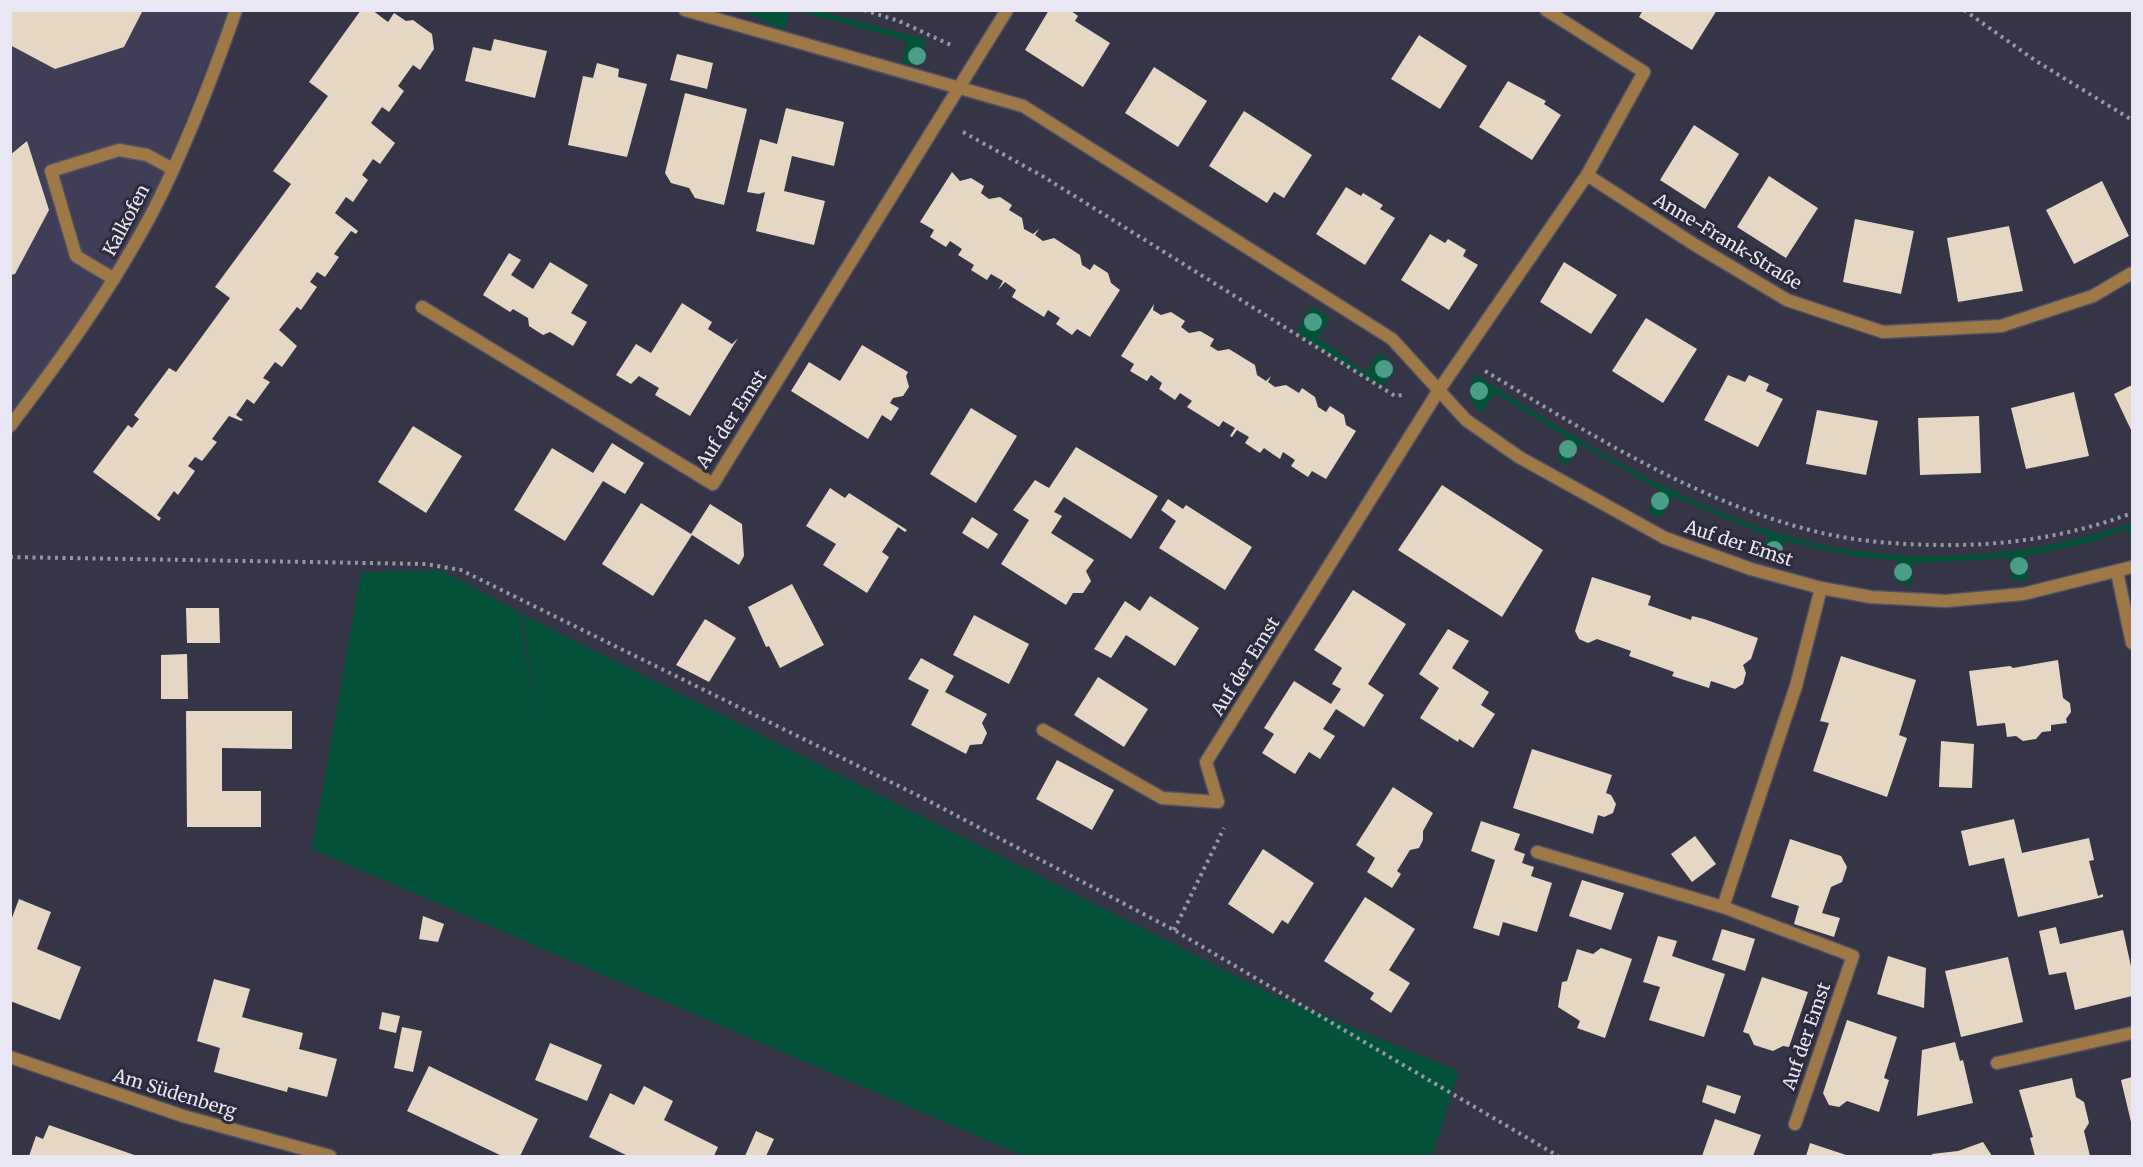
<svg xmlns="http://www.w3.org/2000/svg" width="2143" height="1167" font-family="Merriweather,serif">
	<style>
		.built { fill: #403e56 }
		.green { fill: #035139 }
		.building { fill: #e5d7c3 }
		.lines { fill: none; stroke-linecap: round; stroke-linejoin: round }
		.service-casing { stroke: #525163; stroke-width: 15 }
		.minor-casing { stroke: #525163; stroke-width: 15 }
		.path { stroke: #9796a4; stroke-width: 4; stroke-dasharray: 3 4.5; stroke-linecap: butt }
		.service { stroke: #9e7947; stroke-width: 12 }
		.minor { stroke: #9e7947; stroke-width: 12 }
		.tree { fill: #4a9d86 }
		.labels { text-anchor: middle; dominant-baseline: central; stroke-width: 6; stroke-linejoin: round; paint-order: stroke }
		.street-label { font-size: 18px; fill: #e8e7f3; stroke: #2c2b3c }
	</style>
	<rect width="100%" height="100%" fill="#363547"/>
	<polygon class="built" points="11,11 229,11 168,164 145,213 112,271 11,417"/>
	<g class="green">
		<polygon points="741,11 790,11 784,30"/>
		<polygon points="799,11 820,11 927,40 919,66 901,63 907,41"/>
		<polygon points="1312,306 1330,318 1318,338 1366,372 1380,352 1395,369 1382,387 1296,332"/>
		<path d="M1474,374C1563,430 1654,489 1754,525C1873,569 2014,565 2132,522V543L2127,529L2092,542L2025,556L2028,580L2013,581L2011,558L1912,563L1911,586L1896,582L1898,560L1859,557L1783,541L1776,563L1762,560L1768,536L1672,496L1661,518L1647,512L1660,490L1580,444L1567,465L1556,458L1568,438L1495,393L1482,412C1467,402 1469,391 1474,374Z"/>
		<polygon points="441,570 519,612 538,724 522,614 1276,996 1459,1071 1432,1156 1023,1156 312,849 361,572"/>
	</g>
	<g class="building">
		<polygon points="10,10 143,10 124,47 55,69 10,45"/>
		<polygon points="361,10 372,10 388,22 394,13 406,21 413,20 432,34 434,49 420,70 413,65 398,86 404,91 389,112 382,107 371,123 395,143 380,164 373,159 362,175 368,180 353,202 346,197 335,213 358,231 356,234 351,231 334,254 339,257 325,277 317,272 310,282 317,287 301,310 297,307 279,330 297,346 282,367 275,362 263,378 270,382 254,404 247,399 236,415 243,420 241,421 229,416 212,439 217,442 202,461 195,457 188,466 195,471 178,495 174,491 157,515 161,518 159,521 93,472 128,425 132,428 139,419 134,415 169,368 176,372 230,298 215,287 291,184 273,171 328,96 309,82"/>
		<polygon points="1049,10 1070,10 1078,16 1075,21 1110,43 1083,87 1025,50"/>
		<polygon points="1643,10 1717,10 1692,50 1639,17"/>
		<polygon points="1419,35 1467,66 1440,109 1391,79"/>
		<polygon points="494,39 547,51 535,98 465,81 473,47 491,51"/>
		<polygon points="677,54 713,63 707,89 670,80"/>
		<polygon points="597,63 619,69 618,77 647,84 627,157 568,145 583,76 593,78"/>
		<polygon points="1154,67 1207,101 1178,147 1125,113"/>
		<polygon points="1508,81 1546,101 1544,104 1561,115 1532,160 1479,127"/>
		<polygon points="685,93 747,109 724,205 695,198 689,188 671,183 665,173"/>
		<polygon points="786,108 844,122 834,166 792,156 784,191 825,201 814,245 756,231 765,192 759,194 747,192 760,139 777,144"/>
		<polygon points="1244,111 1312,155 1284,198 1274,192 1267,203 1209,166"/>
		<polygon points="1694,125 1739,154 1705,209 1660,180"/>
		<polygon points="27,141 49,210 15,274 10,275 10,155"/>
		<polygon points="952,172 960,181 971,178 984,186 981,193 989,199 1000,197 1012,205 1009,210 1022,218 1024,229 1033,234 1039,229 1035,235 1043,241 1054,238 1080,255 1082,265 1090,270 1094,264 1108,273 1111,283 1120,290 1090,337 1077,329 1072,335 1056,324 1060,318 1048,310 1044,317 1012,297 1016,290 1005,282 998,290 1003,281 991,274 987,280 971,270 974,265 958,255 962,249 950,241 946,247 930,237 934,230 920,222"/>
		<polygon points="1769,176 1818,208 1786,258 1737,227"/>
		<polygon points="2102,181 2129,236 2074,264 2046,210"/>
		<polygon points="1346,187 1361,196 1363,193 1383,205 1380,209 1395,218 1365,265 1316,234"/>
		<polygon points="1855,219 1914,231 1901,294 1843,282"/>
		<polygon points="2009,226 2023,291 1958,302 1947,238"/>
		<polygon points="1430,234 1445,243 1448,239 1466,250 1463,256 1478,265 1449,310 1401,280"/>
		<polygon points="509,253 521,260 511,275 533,289 550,262 588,285 571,313 587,322 573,346 550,332 543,335 529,326 528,318 513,309 510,312 483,295"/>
		<polygon points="1564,262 1617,295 1591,334 1540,302"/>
		<polygon points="682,303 712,322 708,329 732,344 738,338 690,416 655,395 659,388 639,376 631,384 616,375 636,344 651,353"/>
		<polygon points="1154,304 1153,310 1161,315 1171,312 1185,321 1181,327 1189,333 1200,331 1214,339 1210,346 1218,351 1229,349 1255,365 1257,375 1266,381 1271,376 1268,382 1275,387 1286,385 1299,393 1302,388 1315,397 1318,407 1326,412 1330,406 1344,415 1346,425 1356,431 1326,479 1312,471 1308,477 1291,466 1295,460 1283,452 1280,459 1264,448 1260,453 1245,443 1249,437 1237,430 1232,437 1230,436 1235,428 1223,421 1219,427 1187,407 1192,401 1180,393 1175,400 1159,389 1162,383 1151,375 1147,381 1130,371 1134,364 1121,356"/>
		<polygon points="1646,318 1697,349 1663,403 1612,371"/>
		<polygon points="862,345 908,372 906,376 909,387 903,396 893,398 890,403 899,408 891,421 882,415 868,439 791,391 809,362 840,381"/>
		<polygon points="1728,375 1745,382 1749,375 1769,384 1766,391 1783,399 1758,447 1704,420"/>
		<polygon points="2132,385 2132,432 2114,394"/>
		<polygon points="2074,392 2089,456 2026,469 2011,408"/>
		<polygon points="971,408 1017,436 976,503 930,474"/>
		<polygon points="1817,410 1878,421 1866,475 1806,464"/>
		<polygon points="1979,416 1981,473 1920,475 1918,418"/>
		<polygon points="413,426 462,456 426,513 378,482"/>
		<polygon points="612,443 644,463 625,494 603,481 565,541 514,510 552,448 593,473"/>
		<polygon points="1076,447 1158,496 1131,539 1064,497 1054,512 1062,516 1051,533 1094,560 1086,571 1091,581 1083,593 1073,593 1066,605 1001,564 1029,520 1013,510 1035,480 1049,488"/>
		<polygon points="1442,485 1543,550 1502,617 1398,550"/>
		<polygon points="830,488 845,498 849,493 907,530 905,532 898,527 882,552 889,557 867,593 823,565 836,544 806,526"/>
		<polygon points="1168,499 1183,509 1186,505 1252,547 1225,590 1159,548 1176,521 1161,510"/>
		<polygon points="641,503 691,534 710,504 742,524 744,556 739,565 692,535 653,596 602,564"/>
		<polygon points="972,517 998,534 988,549 962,533"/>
		<polygon points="1592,577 1651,596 1648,605 1691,620 1692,616 1704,619 1758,638 1751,659 1743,665 1746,673 1743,684 1735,689 1711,681 1709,688 1672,676 1674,672 1629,656 1631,651 1597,639 1588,643 1579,639 1575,631"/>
		<polygon points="792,584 824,645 780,668 769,646 766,647 748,607"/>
		<polygon points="1353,590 1406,624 1368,684 1384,695 1364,727 1336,709 1323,729 1335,736 1320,759 1309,752 1295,774 1262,753 1274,734 1264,728 1294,681 1331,704 1341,689 1332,684 1342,668 1314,650"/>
		<polygon points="1150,596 1199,628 1175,666 1126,635 1111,658 1094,649 1125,601 1140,611"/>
		<polygon points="186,608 219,608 220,643 187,643"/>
		<polygon points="974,615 1029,644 1009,684 953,655"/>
		<polygon points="705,619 736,638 709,682 676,665"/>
		<polygon points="1448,629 1469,641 1452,668 1489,692 1481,705 1495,714 1473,748 1459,739 1458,742 1420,718 1439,688 1419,674"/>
		<polygon points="187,654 188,699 161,699 161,655"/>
		<polygon points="1841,656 1916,680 1899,735 1907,738 1887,797 1813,771 1829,723 1820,721"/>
		<polygon points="921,658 954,676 945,692 987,714 982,723 987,733 982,744 970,745 966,754 911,725 929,690 908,679"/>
		<polygon points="2058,660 2063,698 2070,703 2071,712 2066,719 2067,723 2051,725 2051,731 2042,732 2036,739 2023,741 2016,736 2007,737 2005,723 1977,726 1969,671 2010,666 2013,668"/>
		<polygon points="1098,677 1148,709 1124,747 1074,715"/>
		<polygon points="186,711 292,711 292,749 222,748 222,791 261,791 261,827 187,827"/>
		<polygon points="1941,741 1974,744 1972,788 1939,787"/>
		<polygon points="1532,749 1612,775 1606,793 1611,795 1616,804 1613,813 1604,817 1598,815 1593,834 1513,808"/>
		<polygon points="1057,760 1114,790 1092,830 1036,799"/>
		<polygon points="1393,787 1433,813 1423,831 1423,840 1419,848 1410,850 1397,871 1401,874 1392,888 1367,872 1375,858 1356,845"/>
		<polygon points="2014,819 2022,853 2089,838 2094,860 2089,861 2098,896 2103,894 2103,897 2018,917 2004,858 1969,866 1961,831"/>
		<polygon points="1481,821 1520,834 1514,850 1525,854 1522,863 1534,867 1531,876 1552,883 1537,932 1503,922 1499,936 1473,928 1495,860 1471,851"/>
		<polygon points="1695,836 1716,864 1692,882 1671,854"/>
		<polygon points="1790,839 1841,856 1847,867 1842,882 1831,887 1822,913 1840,918 1834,937 1794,924 1799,906 1771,897"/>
		<polygon points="1263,849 1314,883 1288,924 1282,920 1273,934 1228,904"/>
		<polygon points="1582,880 1624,893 1611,930 1569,916"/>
		<polygon points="1365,897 1415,929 1389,970 1410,983 1391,1013 1370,999 1374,993 1324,961"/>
		<polygon points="19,899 51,912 37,949 81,967 60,1020 10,1001 10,923"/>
		<polygon points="423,916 444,924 438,942 419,939"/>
		<polygon points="2056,927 2060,944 2123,930 2132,971 2132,996 2075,1010 2066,972 2049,975 2039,931"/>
		<polygon points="1722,929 1755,939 1745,971 1712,960"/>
		<polygon points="1658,936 1677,941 1672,956 1725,974 1704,1037 1649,1020 1660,987 1643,982"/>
		<polygon points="1601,948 1632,959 1605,1038 1577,1028 1580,1021 1558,1007 1562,982 1567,981 1577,949 1593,954"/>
		<polygon points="1888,956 1926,968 1924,1008 1877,994"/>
		<polygon points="2008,957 2023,1022 1961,1037 1945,971"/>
		<polygon points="1762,977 1808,992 1789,1047 1783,1046 1773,1051 1754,1045 1749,1034 1743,1032"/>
		<polygon points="214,979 250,989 242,1017 303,1033 299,1049 337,1059 327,1097 288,1087 287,1092 214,1072 220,1048 197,1041"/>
		<polygon points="382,1012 400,1016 396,1033 379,1029"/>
		<polygon points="1847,1020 1897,1037 1884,1078 1889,1080 1879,1112 1847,1101 1839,1107 1829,1105 1823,1093"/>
		<polygon points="402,1027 422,1031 413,1072 394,1068"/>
		<polygon points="1955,1042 1960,1061 1963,1060 1973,1103 1917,1116 1922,1050"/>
		<polygon points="550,1043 602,1065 587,1101 535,1080"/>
		<polygon points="429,1066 538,1119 520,1156 502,1156 407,1111"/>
		<polygon points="2132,1077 2132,1126 2121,1080"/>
		<polygon points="2072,1078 2076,1097 2084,1102 2089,1123 2084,1131 2090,1156 2035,1156 2030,1138 2033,1137 2019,1090"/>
		<polygon points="1707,1085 1741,1096 1735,1114 1702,1102"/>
		<polygon points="644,1086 673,1101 664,1120 718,1147 714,1156 628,1156 589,1137 610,1093 634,1105"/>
		<polygon points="1715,1119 1761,1135 1753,1156 1702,1156"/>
		<polygon points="49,1125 137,1156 29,1156 36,1136 43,1139"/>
		<polygon points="756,1131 774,1139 766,1156 745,1156"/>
		<polygon points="1983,1142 1992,1156 1932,1156 1932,1154 1958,1151"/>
		<polygon points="1810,1143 1849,1156 1806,1156"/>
	</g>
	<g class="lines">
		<g class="service-casing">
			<polyline id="service" points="114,279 76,256 51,171 119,150 147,155 173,169"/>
		</g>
		<g class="minor-casing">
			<g id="minor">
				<polyline points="685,10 1023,106 1392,339 1466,420 1519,457 1665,538 1751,569 1821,588 1871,597 1946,601 2023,594 2132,567"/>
				<polyline points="1546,10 1644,72 1587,175"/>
				<polyline points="422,307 713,484 1007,10"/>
				<path d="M10,426C62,358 112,288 152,213C184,151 213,76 236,10"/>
				<polyline points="2117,572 2132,643"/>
				<polyline points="1043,730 1162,798 1218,802 1206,762 1439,390 1587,175 1695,245 1787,300 1883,332 2001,326 2093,296 2132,273"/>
				<polyline points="1537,852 1723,907 1796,686 1821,588"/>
				<polyline points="1723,907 1853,956 1795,1124"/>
				<polyline points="10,1057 183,1116 330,1156"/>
				<polyline points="1997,1063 2132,1033"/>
			</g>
		</g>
		<g class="path">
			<polyline points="864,10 899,21 953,46"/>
			<polyline points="1964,10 2036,61 2132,120"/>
			<polyline points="963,132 1044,177 1395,396 1402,395"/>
			<path d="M1485,371C1587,432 1690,498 1806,529C1853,542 1902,545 1950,545C2012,545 2074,535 2132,513"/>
			<polyline points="10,557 426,564 461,570 921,797 1174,930 1558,1156"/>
			<polyline points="1174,930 1224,828"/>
		</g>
		<use href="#service" class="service"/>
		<use href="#minor" class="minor"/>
	</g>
	<g class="tree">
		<circle cx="917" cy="56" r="9"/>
		<circle cx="1313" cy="322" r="9"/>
		<circle cx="1384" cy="369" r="9"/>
		<circle cx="1479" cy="391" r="9"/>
		<circle cx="1568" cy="449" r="9"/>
		<circle cx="1660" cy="501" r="9"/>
		<circle cx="1774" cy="550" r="9"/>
		<circle cx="2019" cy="566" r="9"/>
		<circle cx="1903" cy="572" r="9"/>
	</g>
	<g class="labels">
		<g class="street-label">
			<text transform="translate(126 220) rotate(-62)">Kalkofen</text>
			<text transform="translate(1728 241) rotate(31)">Anne-Frank-Straße</text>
			<text transform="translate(731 419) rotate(-57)">Auf der Emst</text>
			<text transform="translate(1739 543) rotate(18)">Auf der Emst</text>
			<text transform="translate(1245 666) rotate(-58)">Auf der Emst</text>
			<text transform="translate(1806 1036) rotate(-71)">Auf der Emst</text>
			<text transform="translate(175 1093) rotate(17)">Am Südenberg</text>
		</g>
	</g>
	<rect width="2143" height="1167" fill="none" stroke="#e8e7f3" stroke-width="24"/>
</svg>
